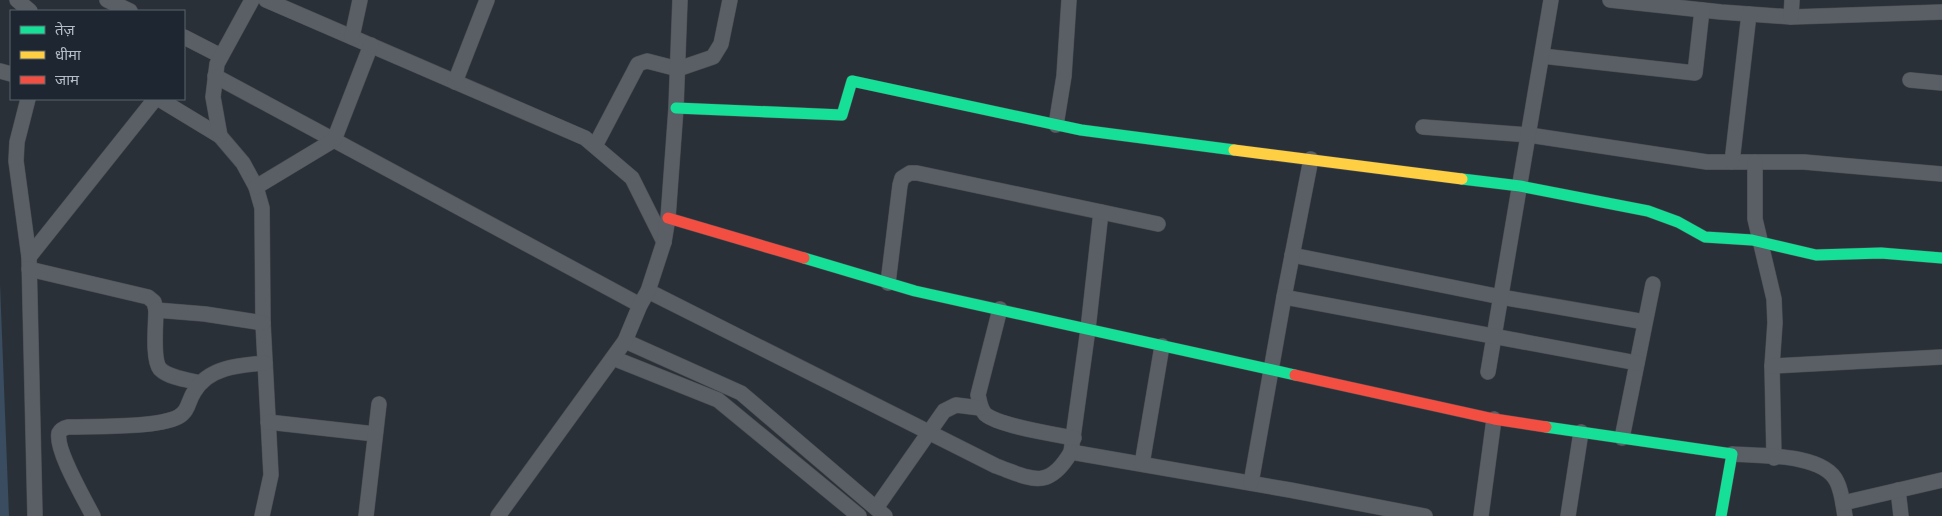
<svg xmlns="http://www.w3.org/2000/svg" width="1942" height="516" font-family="Raleway,'Noto Sans Devanagari',sans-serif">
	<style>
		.water { fill: #394c60 }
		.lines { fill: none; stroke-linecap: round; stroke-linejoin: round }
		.street-casing { stroke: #484c52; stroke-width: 16 }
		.fast-casing { stroke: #484c52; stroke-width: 12 }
		.slow-casing { stroke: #484c52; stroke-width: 12 }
		.jam-casing { stroke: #484c52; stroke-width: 12 }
		.street { stroke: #5a5e65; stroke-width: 15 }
		.fast { stroke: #16e098; stroke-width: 11 }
		.slow { stroke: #ffcf43; stroke-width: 11 }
		.jam { stroke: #f24e42; stroke-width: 11 }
	</style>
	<rect width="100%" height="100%" fill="#2a3037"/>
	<polygon class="water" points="0,284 9,516 0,516"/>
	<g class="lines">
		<g class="street-casing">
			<g id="street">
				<polyline points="17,0 30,11"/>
				<polyline points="107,0 130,11"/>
				<polyline points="266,0 585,138 632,178 664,242"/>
				<polyline points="1610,0 1721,12 1791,17 1942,12"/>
				<polyline points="1791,17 1792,0"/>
				<polyline points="184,37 221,56"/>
				<polyline points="352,37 360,0"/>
				<polyline points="1542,56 1695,73 1702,10"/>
				<polyline points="0,71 11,74"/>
				<polyline points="215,76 640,305"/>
				<polyline points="1910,80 1942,83"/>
				<polyline points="455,82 487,0"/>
				<polyline points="28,99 17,142 16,161 29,257 35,516"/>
				<polyline points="159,99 220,136 243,163 256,187 262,208 263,323 271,475 262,516"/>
				<polyline points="1056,125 1064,76 1069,0"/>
				<polyline points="1423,127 1529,135 1707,162 1804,162 1942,174"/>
				<polyline points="220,136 213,97 217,64 252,0"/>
				<polyline points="595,146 638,64 647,61 678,69 713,57 721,44 730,0"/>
				<polyline points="1732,162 1749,14"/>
				<polyline points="1755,162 1755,219 1774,299 1775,323 1772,366 1774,458"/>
				<polyline points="256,187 334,140 371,45"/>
				<polyline points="1101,212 1088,329 1071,452 1290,490 1425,516"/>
				<polyline points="1292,255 1501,297 1645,322"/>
				<polyline points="29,257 155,99"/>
				<polyline points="29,269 148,297 154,302 156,310"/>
				<polyline points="888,283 900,185 902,178 910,173 917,173 1158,224"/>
				<path d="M648,291L996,466C1032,479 1048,491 1071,452"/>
				<polyline points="1284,297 1311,159"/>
				<path d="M1000,309L978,395C980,403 980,408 985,414C999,426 1053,434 1074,438"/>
				<polyline points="625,341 741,393 885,516"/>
				<polyline points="613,358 718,400 859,516"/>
				<polyline points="1772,366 1942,357"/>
				<polyline points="1488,372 1551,0"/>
				<path d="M201,383C188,380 169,378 160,369C152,359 156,323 156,310L205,314L263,323"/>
				<polyline points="268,422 375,434"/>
				<polyline points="1622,438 1653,284"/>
				<path d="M1732,454C1759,456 1824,453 1837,482C1842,492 1843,505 1845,516"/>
				<polyline points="1142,464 1162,346"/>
				<polyline points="1251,483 1284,297 1637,363"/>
				<polyline points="1898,490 1901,516"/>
				<polyline points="1843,503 1942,480"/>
				<polyline points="876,508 944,411 956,405 980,408"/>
				<path d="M93,516C85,500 55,450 59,433C61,429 64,428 68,427C94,426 157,428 178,417C189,411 188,401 194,392C208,367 240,365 265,363"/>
				<polyline points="366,516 379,404"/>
				<polyline points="498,516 625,341 640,305 648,291 664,242 668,218 676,108 680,0"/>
				<polyline points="1481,516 1494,419"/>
				<polyline points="1568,516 1581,432"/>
			</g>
		</g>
		<g class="fast-casing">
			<g id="fast">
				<polyline points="676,108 842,115 852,81 1081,130 1234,150"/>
				<polyline points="1462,179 1520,186 1648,211 1678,222 1705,237 1752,240 1816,255 1881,253 1942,258"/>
				<polyline points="804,258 915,291 1295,375"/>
				<polyline points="1546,427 1732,454 1721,516"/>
			</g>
		</g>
		<g class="slow-casing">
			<polyline id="slow" points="1234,150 1462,179"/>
		</g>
		<g class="jam-casing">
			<g id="jam">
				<polyline points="668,218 804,258"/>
				<polyline points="1295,375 1494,419 1546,427"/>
			</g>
		</g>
		<use href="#street" class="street"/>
		<use href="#fast" class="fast"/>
		<use href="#slow" class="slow"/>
		<use href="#jam" class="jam"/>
	</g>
	<rect x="10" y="10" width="175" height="90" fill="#1e2731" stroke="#5a636d"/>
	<rect x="20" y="26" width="25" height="8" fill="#16e098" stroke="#5a636d"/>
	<text x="55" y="35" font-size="15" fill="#b5bdc8">तेज़</text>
	<rect x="20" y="51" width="25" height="8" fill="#ffcf43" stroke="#5a636d"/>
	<text x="55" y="60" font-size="15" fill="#b5bdc8">धीमा</text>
	<rect x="20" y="76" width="25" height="8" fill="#f24e42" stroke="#5a636d"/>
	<text x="55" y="85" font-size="15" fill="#b5bdc8">जाम</text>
</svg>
